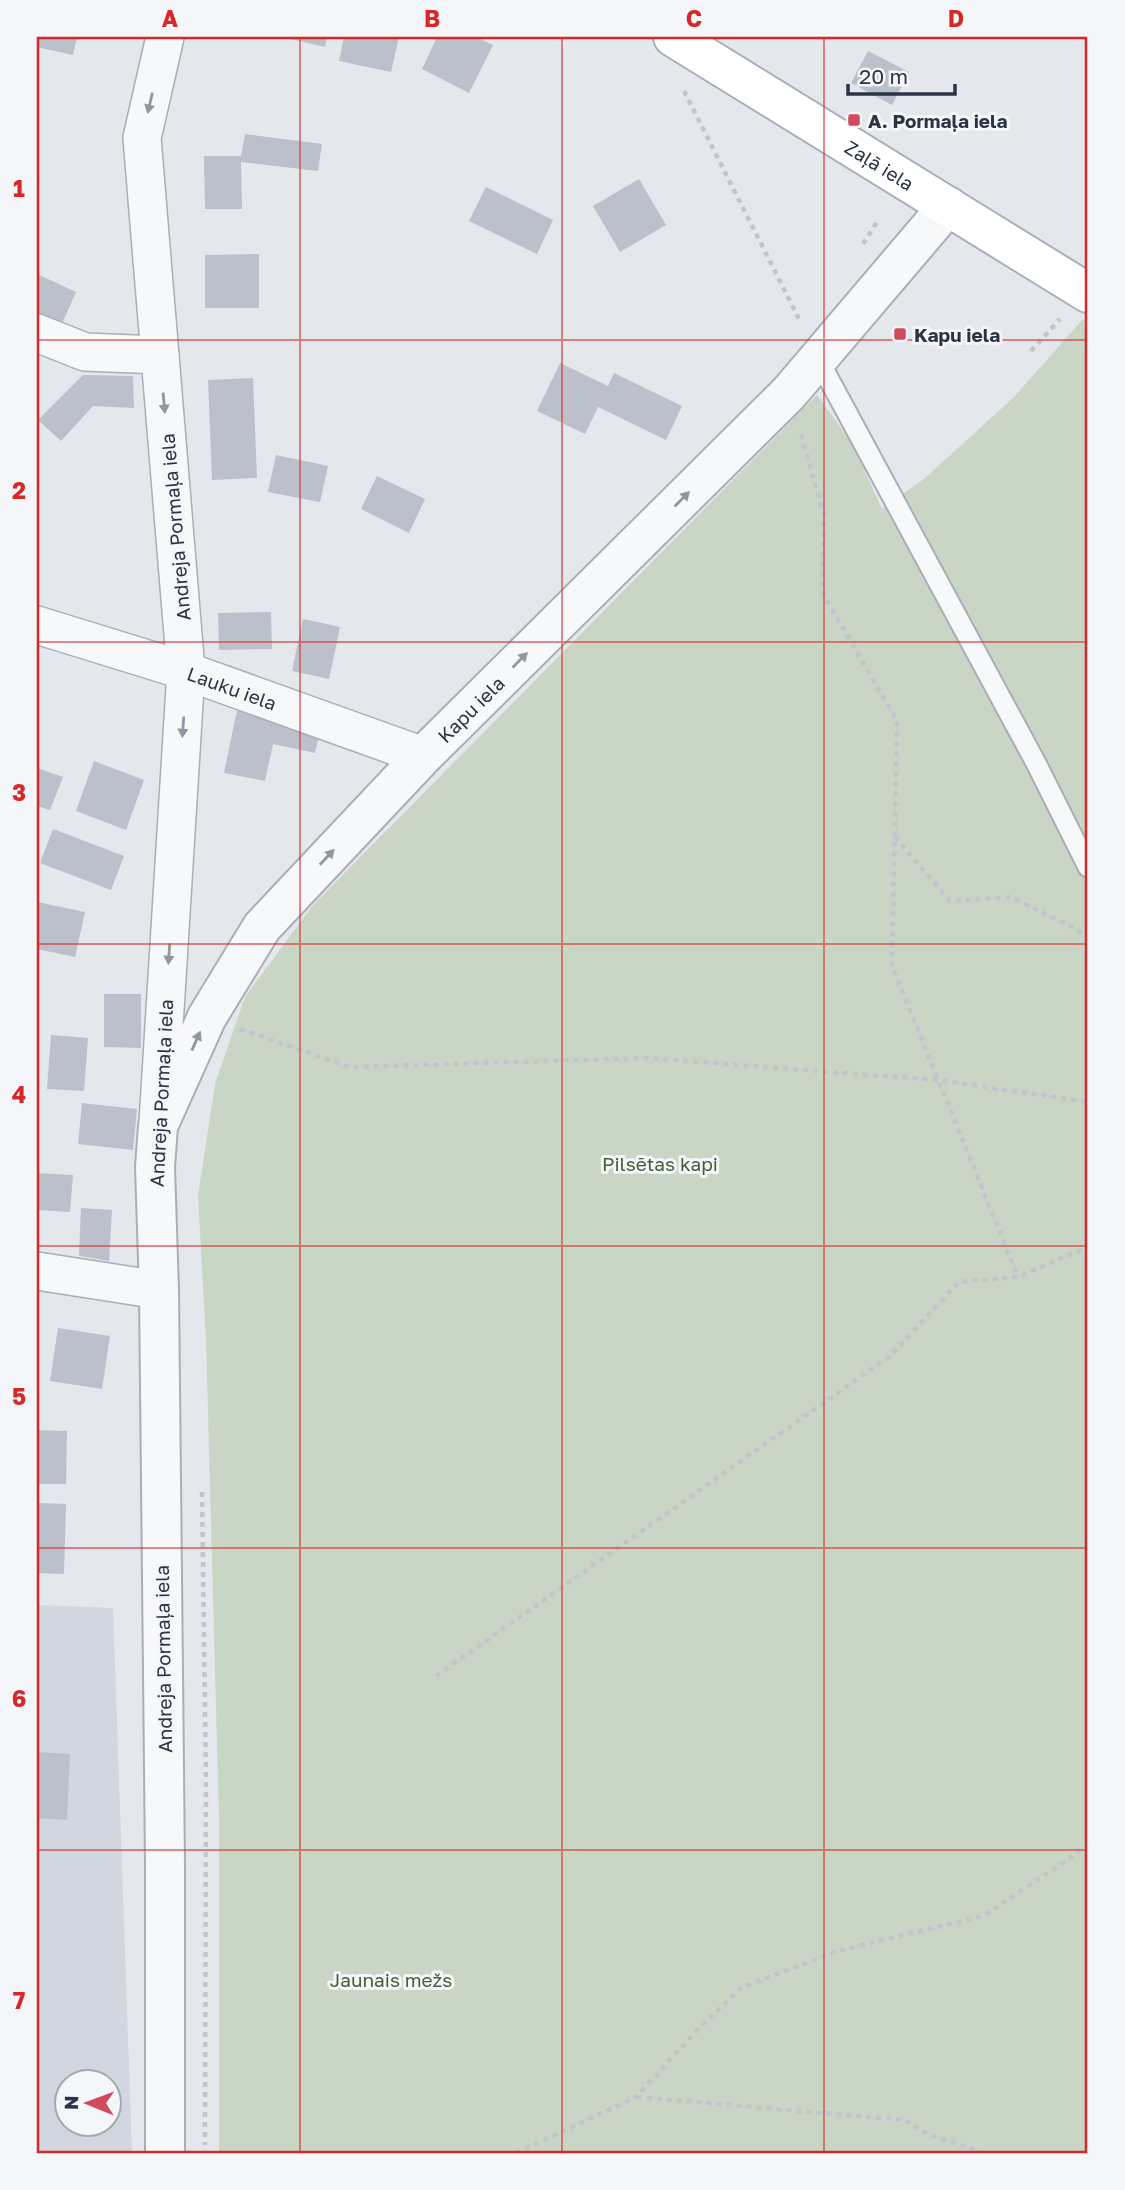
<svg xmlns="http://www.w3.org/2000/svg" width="1125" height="2190" font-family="'Golos Text',sans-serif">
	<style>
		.built { fill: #d2d6de; fill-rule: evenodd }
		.green { fill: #c9d6c5 }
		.building { fill: #bbc0ca }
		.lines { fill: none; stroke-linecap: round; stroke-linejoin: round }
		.service-casing { stroke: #a9aeb7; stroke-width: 23 }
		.minor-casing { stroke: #a9aeb7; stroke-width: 40 }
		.tertiary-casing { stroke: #a9aeb7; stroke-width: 42 }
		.secondary-casing { stroke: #a9aeb7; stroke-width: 42 }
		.path { stroke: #c2c5cb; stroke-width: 4.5; stroke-dasharray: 5 5; stroke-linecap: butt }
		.service { stroke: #f7f8fa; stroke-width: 19 }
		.minor { stroke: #f7f8fa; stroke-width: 37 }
		.tertiary { stroke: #f7f8fa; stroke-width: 38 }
		.secondary { stroke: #fff; stroke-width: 38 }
		.oneway { fill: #9196a0 }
		.grid { fill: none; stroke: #d62828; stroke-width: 2; stroke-opacity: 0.55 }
		.poi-dot { fill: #d1495b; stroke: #f4f6f9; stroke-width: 2.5 }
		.labels { text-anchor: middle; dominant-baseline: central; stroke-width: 6; stroke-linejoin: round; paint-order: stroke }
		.poi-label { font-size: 19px; font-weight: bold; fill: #2b3445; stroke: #f4f6f9; text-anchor: start }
		.street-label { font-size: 19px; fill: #2b3445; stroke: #f4f6f9 }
		.park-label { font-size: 19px; fill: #3f6138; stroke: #f4f6f9 }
		.neatline { fill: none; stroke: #d62828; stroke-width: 2.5 }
		.grid-label { font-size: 23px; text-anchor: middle; font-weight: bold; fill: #d62828 }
	</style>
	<rect width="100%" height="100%" fill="#e4e7ec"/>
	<path class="built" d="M37,1605L113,1608L132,2153H37ZM66,2082H108V2124H66Z"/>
	<polygon class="green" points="1083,319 1088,322 1088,2153 219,2153 219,1816 206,1340 198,1196 215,1084 245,997 313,905 817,395 852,443 882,509 925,478 1014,397"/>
	<g class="building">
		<polygon points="39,37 77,37 73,55 37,47"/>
		<polygon points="282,37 327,37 325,47"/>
		<polygon points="344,37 399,37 391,72 339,61"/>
		<polygon points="437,37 476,37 493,45 469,93 422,69"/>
		<polygon points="868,51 909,72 892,105 851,83"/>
		<polygon points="245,134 322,144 318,171 241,162 242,209 205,209 204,156 241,156"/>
		<polygon points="639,179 666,225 620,252 593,206"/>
		<polygon points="486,187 553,220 537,254 469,221"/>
		<polygon points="259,254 259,308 205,308 205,255"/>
		<polygon points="37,274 76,292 61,326 37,315"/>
		<polygon points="560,363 608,386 614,373 682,406 666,440 598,407 585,434 537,411"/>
		<polygon points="83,375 133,376 134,408 93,406 61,441 38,420"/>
		<polygon points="253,378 257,478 212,480 208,380"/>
		<polygon points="276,455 328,466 320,502 268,492"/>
		<polygon points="377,476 425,499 409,533 361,509"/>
		<polygon points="271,612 272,649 219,650 218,613"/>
		<polygon points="303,619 340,627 329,679 292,671"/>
		<polygon points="238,705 322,722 315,753 273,744 265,781 224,773"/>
		<polygon points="94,761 144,780 126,830 76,811"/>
		<polygon points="37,768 63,777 50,810 37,806"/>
		<polygon points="53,829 124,856 111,890 40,863"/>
		<polygon points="37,902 85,912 75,957 37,949"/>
		<polygon points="104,994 141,994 141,1048 104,1047"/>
		<polygon points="51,1035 88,1038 84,1091 47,1089"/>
		<polygon points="82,1103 137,1109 133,1150 78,1144"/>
		<polygon points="37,1173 73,1175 70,1212 37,1210"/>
		<polygon points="81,1208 112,1210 109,1261 79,1256"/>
		<polygon points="58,1328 110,1336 102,1389 50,1381"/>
		<polygon points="37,1430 67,1431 66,1484 37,1484"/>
		<polygon points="37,1503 66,1504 64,1574 37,1573"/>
		<polygon points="37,1752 70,1754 67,1820 37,1818"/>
	</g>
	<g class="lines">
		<g class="service-casing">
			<polyline id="service" points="818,359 1037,765 1088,867"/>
		</g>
		<g class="minor-casing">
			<g id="minor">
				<polyline points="37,333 85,352 160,355"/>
				<path id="s1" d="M37,625L186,671L423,756"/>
				<polyline points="158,1123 186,671 142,138 165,37"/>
				<polyline points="37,1271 159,1290"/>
			</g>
		</g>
		<g class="tertiary-casing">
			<g id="tertiary">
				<path id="s2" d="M165,2153V1864L159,1290L155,1167L158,1126L207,1017L262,927L423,756L789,393L948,206"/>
			</g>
		</g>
		<g class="secondary-casing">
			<g id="secondary">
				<path id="s3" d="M673,37L1088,293"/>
			</g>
		</g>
		<g class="path">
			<polyline points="684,91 800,321"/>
			<polyline points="863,244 877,222"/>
			<polyline points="1031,351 1060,319"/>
			<polyline points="801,435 824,514 822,592 897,721 892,966 1018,1277"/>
			<polyline points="895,837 950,901 1011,897 1076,929 1088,938"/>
			<polyline points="240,1029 350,1067 646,1058 938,1080 1088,1102"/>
			<polyline points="202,1492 206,1782 205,2145"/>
			<polyline points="436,1676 890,1356 959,1282 1018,1277 1088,1247"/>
			<polyline points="637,2097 905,2120 927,2134 985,2153"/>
			<polyline points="516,2153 636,2097 700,2027 742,1987 838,1951 983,1916 1066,1861 1088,1844"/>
		</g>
		<use href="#service" class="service"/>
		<use href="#minor" class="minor"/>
		<use href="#tertiary" class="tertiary"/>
		<use href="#secondary" class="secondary"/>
	</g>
	<defs><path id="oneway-solid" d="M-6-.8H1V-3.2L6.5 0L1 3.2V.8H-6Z" transform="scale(1.75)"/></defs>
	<g class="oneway">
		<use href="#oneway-solid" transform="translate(150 103) rotate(103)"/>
		<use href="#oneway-solid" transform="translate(164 403) rotate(85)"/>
		<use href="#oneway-solid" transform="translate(682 499) rotate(-45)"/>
		<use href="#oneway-solid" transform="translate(520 660) rotate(-45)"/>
		<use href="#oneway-solid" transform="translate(183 727) rotate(94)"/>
		<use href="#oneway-solid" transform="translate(327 857) rotate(-47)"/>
		<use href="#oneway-solid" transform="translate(169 954) rotate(94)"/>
		<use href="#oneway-solid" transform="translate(196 1041) rotate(-66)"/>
	</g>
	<path class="grid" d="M300,37V2153M562,37V2153M824,37V2153M37,340H1088M37,642H1088M37,944H1088M37,1246H1088M37,1548H1088M37,1850H1088"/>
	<g class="poi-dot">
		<rect x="847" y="113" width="14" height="14" rx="3.5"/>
		<rect x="893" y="327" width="14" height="14" rx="3.5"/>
	</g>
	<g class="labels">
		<g class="poi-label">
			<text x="868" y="120">A. Pormaļa iela</text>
			<text x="914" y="334">Kapu iela</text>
		</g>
		<g class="street-label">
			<text stroke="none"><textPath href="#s3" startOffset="243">Zaļā iela</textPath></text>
			<text transform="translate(175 527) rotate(-95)">Andreja Pormaļa iela</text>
			<text stroke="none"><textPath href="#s1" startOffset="205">Lauku iela</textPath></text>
			<text stroke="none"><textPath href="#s2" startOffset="1554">Kapu iela</textPath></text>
			<text transform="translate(161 1093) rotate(-87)">Andreja Pormaļa iela</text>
			<text transform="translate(163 1659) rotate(-91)">Andreja Pormaļa iela</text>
		</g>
		<g class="park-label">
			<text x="660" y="1163">Pilsētas kapi</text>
			<text x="391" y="1979">Jaunais mežs</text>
		</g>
	</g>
	<rect width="1125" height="2190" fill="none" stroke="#f4f6f9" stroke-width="77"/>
	<g transform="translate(88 2103) rotate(271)"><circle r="33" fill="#f4f6f9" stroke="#a4a8b1" stroke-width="2"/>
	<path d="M0-5L12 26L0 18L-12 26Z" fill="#d1495b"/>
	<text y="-10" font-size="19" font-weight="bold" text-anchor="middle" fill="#2b3445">N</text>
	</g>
	<path d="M848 84v10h107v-10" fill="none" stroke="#2b3445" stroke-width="3.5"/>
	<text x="859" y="84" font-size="21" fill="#2b3445" stroke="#f4f6f9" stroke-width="5" paint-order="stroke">20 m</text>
	<rect x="38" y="38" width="1048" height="2114" class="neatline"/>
	<g class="grid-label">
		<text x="170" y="27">A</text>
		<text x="432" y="27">B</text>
		<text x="694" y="27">C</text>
		<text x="956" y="27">D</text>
		<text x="19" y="197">1</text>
		<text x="19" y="499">2</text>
		<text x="19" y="801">3</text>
		<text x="19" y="1103">4</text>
		<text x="19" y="1405">5</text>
		<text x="19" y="1707">6</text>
		<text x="19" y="2009">7</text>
	</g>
</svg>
